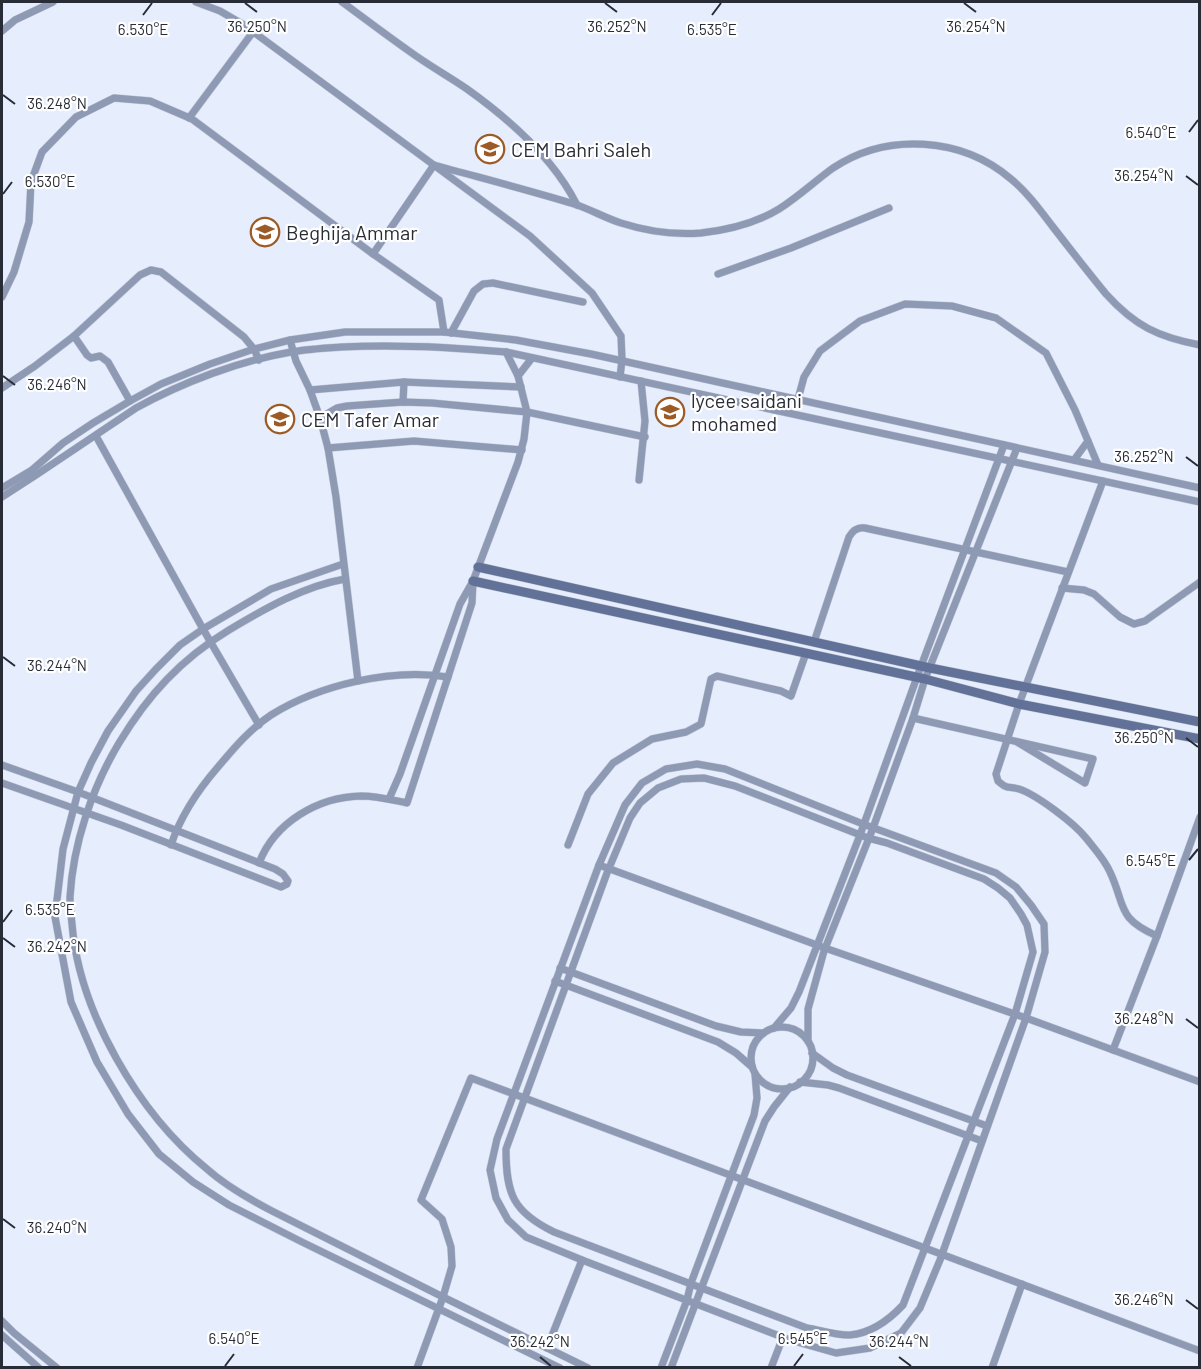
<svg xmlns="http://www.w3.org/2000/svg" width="1201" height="1369" font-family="Barlow,sans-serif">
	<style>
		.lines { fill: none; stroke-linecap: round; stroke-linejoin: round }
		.street-casing { stroke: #c4cad8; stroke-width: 8 }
		.secondary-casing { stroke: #c4cad8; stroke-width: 10 }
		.street { stroke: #8e99b4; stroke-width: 7 }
		.secondary { stroke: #617197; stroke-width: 9 }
		.ticks { fill: none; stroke: #282c36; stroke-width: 2 }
		.labels { text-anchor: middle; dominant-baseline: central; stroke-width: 4.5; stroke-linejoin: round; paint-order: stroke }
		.poi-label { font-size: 20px; fill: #282c36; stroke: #fff; text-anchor: start }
		.ticks-label { font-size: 15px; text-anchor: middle; fill: #282c36; stroke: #fff; stroke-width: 4.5; stroke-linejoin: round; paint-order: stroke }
	</style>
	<rect width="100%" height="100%" fill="#e6edfc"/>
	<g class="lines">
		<g class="street-casing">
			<g id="street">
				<polyline points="196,2 220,11 244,25 530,236 592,293 621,336 622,360 620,377"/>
				<path d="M342,2C364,18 386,35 409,51C428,65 448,76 467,89C509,119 554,159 577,205"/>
				<polyline points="2,31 15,20 53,2"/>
				<polyline points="189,118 253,32"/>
				<path d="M373,254L434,165C481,178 528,190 574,204C590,209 605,218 621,223C646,231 675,235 701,233C728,230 756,223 779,209C798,197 815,181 833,168C887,132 962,137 1011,179C1027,192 1040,210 1053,227C1070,249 1088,272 1106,294C1135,326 1158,337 1200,345"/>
				<polyline points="718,274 791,248 889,208"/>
				<polyline points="2,297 14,272 29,222 31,182 42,152 76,117 114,98 150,101 192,119 373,254 439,300 444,332"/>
				<polyline points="451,333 474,291 483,284 493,283 583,302"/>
				<polyline points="74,336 140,275 151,270 161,272 244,337 254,349 259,360"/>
				<polyline points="290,340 296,361 310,390 320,418 328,448 336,497 358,681"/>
				<polyline points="506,352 518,376 532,358"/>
				<polyline points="2,388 35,366 74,336 87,355 91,358 100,356 108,362 130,401"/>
				<polyline points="310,390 404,382 521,387"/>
				<polyline points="798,399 804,377 820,351 860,321 905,304 952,306 996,318 1046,353 1075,410 1088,441"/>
				<polyline points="403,402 404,382"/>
				<polyline points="320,418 337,408 347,406 403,402 432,403 527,412 645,437"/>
				<polyline points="96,436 203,629 259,725"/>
				<polyline points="328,448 414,441 522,450"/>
				<polyline points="1074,460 1088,441 1098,465"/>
				<polyline points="639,480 645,421 641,381"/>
				<path d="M1103,481L1019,704L996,774L998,781C1008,790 1008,786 1019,789C1037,795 1074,823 1086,838C1094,848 1105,860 1110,872C1126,906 1116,918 1157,936"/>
				<polyline points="2,488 32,470 63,443 93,423 130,401 161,384 210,364 254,349 290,340 345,332 444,332 516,340 591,354 1200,488"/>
				<path d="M2,497L36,475L136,408C183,382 239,361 291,352C307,349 325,348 341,347C397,344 451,347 506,352L1200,502"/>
				<polyline points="343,564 271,589 203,629 180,645 156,669 136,691 108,731 91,763 78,792 63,849 55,917 71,1002 97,1062 128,1114 159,1154 193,1182 229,1205 302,1242 560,1368"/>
				<path d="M345,579C304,586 264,609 229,630C181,659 148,695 119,743C92,788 73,844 70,897C70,906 71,915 72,924C79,1012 139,1114 207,1169C226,1186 249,1199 272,1211L443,1297L588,1368"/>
				<polyline points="473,581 518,462 524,439 527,412 518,376"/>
				<polyline points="1062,588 1084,590 1094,594 1120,617 1134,624 1145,621 1200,582"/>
				<path d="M814,642L849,537C853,530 858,527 865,528L1068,572"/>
				<polyline points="913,718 1093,759 1085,783 1017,742"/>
				<polygon points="697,764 725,769 863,824 996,873 1016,887 1031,905 1044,924 1045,952 1026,1018 940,1260 920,1308 901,1333 870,1348 836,1353 790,1340 582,1260 526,1237 508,1220 496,1198 490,1170 497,1139 599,865 625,805 642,783 666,769"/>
				<polyline points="2,765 78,792 275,869 283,874 288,881 287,884 281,887 121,825 2,783"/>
				<path d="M704,778L735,786L868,838L887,843L984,879L998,888L1010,898L1021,914L1027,925L1033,952L1015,1014L903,1305C889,1320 872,1333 850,1335C838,1336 820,1330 807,1328L554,1232C513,1212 506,1194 506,1149L607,873L630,818L640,803L658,788L681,779Z"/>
				<path d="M171,845C181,815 198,790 218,767C234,748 250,729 271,715C319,685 391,668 448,677"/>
				<polyline points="568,845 588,794 613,763 652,739 686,732 701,724 711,679 717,676 781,691 791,696 806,653"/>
				<path d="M259,863C275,822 318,797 361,796C377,796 392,800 407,803L472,603L473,581L460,604L400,774L389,799"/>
				<polyline points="599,865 825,948 1026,1018 1200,1082"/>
				<polyline points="560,968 716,1026 741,1032 763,1033"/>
				<polyline points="555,981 718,1042 736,1053 752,1067"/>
				<circle cx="782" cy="1058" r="31"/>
				<polyline points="774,1028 791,1008 799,992 860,835 917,677 1004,445"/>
				<polyline points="808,1041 808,1009 824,951 873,828 913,718 925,679 1017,448"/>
				<polyline points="1113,1050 1157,936 1200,817"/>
				<polyline points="812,1053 833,1068 847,1075 987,1126"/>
				<polyline points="800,1082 828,1085 839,1088 982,1141"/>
				<polyline points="2,1321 14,1333 57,1368"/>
				<polyline points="2,1335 39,1368"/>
				<polyline points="547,1348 582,1260"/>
				<polyline points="417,1368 443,1297 452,1266 451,1247 442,1219 421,1200 471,1078 1200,1351"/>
				<polyline points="661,1368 687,1300 691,1283 754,1115 757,1098 755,1074"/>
				<polyline points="671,1368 765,1121 774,1107 790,1087"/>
				<polyline points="771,1368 783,1337"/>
				<polyline points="992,1368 1022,1284"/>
			</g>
		</g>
		<g class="secondary-casing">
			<g id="secondary">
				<polyline points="478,567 930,668 1200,722"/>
				<polyline points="473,581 925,679 1019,704 1200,739"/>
			</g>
		</g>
		<use href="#street" class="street"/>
		<use href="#secondary" class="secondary"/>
	</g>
	<path class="ticks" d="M245,3L257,12M605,3L617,12M964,3L976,12M143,15L152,3M712,15L721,3M3,95L15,104M1189,132L1198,120M1186,176L1198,185M3,194L12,182M3,376L15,385M1186,457L1198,466M3,657L15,666M1186,738L1198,747M1189,860L1198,849M3,922L12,910M3,938L15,947M1186,1019L1198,1028M3,1219L15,1228M1186,1300L1198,1309M540,1357L551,1366M899,1357L911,1366M225,1366L234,1354M794,1366L803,1354"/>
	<defs>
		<g id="school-ring" transform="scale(1.5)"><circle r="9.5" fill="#fff" stroke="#9c5b26" stroke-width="1.5"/><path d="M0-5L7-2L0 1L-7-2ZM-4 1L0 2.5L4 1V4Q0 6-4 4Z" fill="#9c5b26"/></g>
	</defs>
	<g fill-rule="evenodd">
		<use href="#school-ring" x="490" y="149"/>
		<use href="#school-ring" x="265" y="232"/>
		<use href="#school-ring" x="670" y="412"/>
		<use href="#school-ring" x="280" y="419"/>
	</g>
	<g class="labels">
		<g class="poi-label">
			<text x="511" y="149">CEM Bahri Saleh</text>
			<text x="286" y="232">Beghija Ammar</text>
			<text x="691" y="400">lycee saidani<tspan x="691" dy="23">mohamed</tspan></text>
			<text x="301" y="419">CEM Tafer Amar</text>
		</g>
	</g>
	<g class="ticks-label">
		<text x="257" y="32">36.250°N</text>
		<text x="617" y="32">36.252°N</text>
		<text x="976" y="32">36.254°N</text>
		<text x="143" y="35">6.530°E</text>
		<text x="712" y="35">6.535°E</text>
		<text x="57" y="109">36.248°N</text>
		<text x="1151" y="138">6.540°E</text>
		<text x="1144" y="181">36.254°N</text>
		<text x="50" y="187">6.530°E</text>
		<text x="57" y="390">36.246°N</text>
		<text x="1144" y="462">36.252°N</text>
		<text x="57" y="671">36.244°N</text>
		<text x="1144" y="743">36.250°N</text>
		<text x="1151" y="866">6.545°E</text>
		<text x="50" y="915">6.535°E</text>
		<text x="57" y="952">36.242°N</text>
		<text x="1144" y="1024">36.248°N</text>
		<text x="57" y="1233">36.240°N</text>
		<text x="1144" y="1305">36.246°N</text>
		<text x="234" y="1344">6.540°E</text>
		<text x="803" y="1344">6.545°E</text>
		<text x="540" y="1347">36.242°N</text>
		<text x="899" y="1347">36.244°N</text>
	</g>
	<rect width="1201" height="1369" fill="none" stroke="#282c36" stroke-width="6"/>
</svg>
